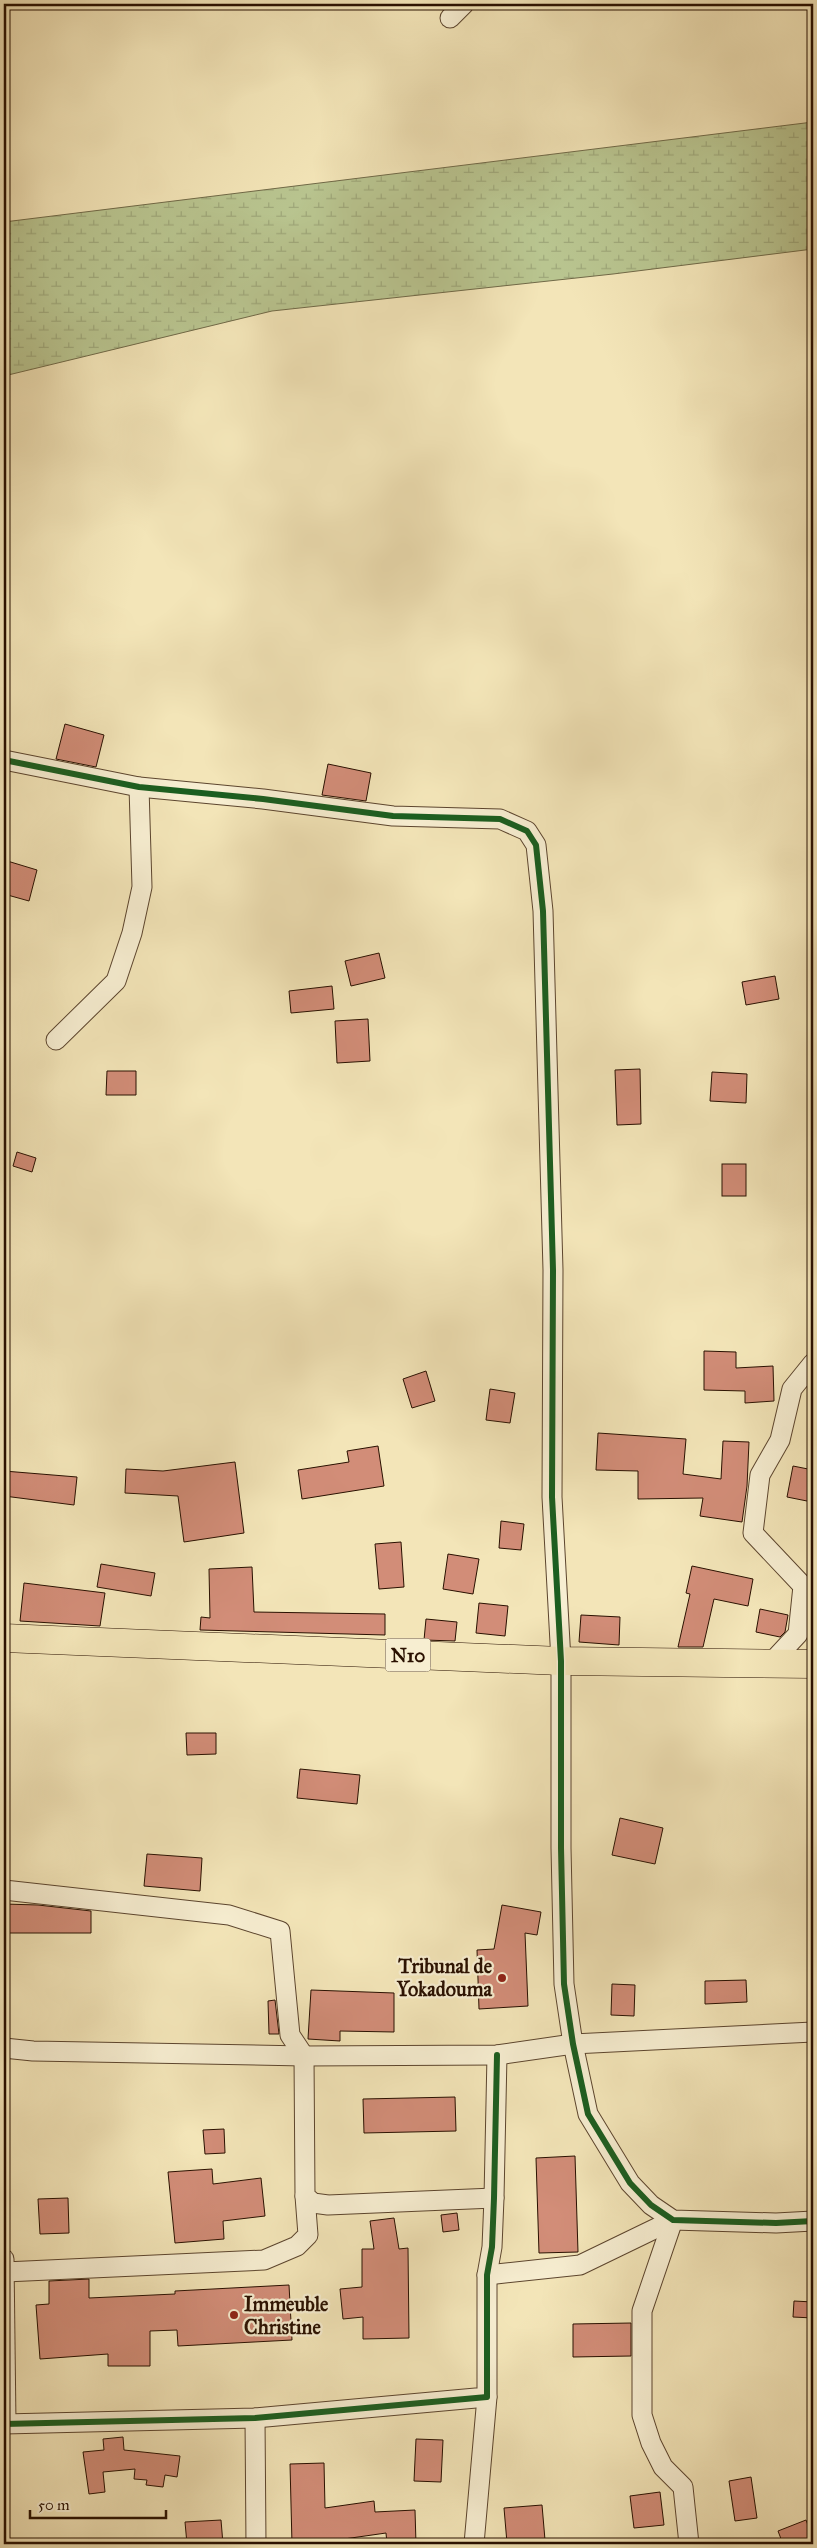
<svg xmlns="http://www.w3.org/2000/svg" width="817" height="2548" font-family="'IM FELL Great Primer',serif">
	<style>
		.wetland { fill: url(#wetland-marsh); stroke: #716a48 }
		.building { fill: #d28d78; stroke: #291000 }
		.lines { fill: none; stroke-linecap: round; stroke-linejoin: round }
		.minor-casing { stroke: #5c452e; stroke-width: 21 }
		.highway-casing { stroke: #291000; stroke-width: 29 }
		.minor { stroke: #f7eed1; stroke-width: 19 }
		.highway { stroke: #f3e5b8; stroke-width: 28 }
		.cycleway-casing { stroke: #f7eed1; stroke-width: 9 }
		.cycleway { stroke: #1b5e20; stroke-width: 6 }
		.poi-dot { fill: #8f2418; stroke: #f7eed1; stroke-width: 2 }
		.labels { text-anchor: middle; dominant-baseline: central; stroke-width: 4.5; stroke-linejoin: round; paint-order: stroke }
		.shield { fill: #f7eed1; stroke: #67533f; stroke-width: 1 }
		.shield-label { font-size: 19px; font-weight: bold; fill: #291000 }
		.poi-label { font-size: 20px; font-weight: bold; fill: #291000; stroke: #f7eed1; text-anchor: end }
	</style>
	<defs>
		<pattern id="wetland-marsh" width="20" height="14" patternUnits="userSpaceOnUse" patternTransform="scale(1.25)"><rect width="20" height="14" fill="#b9c590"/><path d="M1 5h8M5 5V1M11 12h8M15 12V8" fill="none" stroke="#9fa87a"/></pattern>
	</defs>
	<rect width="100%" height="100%" fill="#f3e5b8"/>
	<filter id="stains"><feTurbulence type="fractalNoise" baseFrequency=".004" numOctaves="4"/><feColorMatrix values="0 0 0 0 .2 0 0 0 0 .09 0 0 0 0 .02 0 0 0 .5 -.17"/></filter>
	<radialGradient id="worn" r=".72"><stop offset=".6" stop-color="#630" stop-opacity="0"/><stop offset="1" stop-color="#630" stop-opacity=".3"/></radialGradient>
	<polygon class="wetland" points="813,122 813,249 613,274 272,311 4,376 4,222"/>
	<g class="building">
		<polygon points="65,724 104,735 96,767 56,759"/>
		<polygon points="328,764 371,773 366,801 322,795"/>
		<polygon points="4,860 37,870 29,901 4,894"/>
		<polygon points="379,953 385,978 351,986 345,961"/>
		<polygon points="775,976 779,999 746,1005 742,982"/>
		<polygon points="332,986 334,1009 291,1013 289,991"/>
		<polygon points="368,1019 370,1061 337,1063 335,1021"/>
		<polygon points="640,1069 641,1124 617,1125 615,1070"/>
		<polygon points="107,1071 136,1071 136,1095 106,1095"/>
		<polygon points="712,1072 747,1074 746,1103 710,1101"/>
		<polygon points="17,1152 36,1158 32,1172 13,1166"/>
		<rect x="722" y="1164" width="24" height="32"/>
		<polygon points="704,1351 736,1352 736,1368 773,1366 774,1401 745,1403 745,1391 704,1390"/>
		<polygon points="426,1371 435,1401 412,1408 403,1379"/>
		<polygon points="490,1389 515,1393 510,1423 486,1420"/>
		<polygon points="598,1433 686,1439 683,1474 721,1479 723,1441 749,1442 747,1486 742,1522 700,1516 703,1498 638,1499 638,1471 596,1470"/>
		<polygon points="378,1446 384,1486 302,1499 298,1470 349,1462 347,1451"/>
		<polygon points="235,1462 244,1533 184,1542 178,1496 125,1493 126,1469 163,1471"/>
		<polygon points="793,1466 813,1470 812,1502 787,1497"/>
		<polygon points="4,1471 77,1477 74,1505 4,1496"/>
		<polygon points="501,1521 524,1524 521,1550 499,1548"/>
		<polygon points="401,1542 404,1587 379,1589 375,1544"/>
		<polygon points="448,1554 479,1559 473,1594 443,1589"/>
		<polygon points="101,1564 155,1573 151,1596 97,1587"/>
		<polygon points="692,1566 753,1579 748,1606 714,1599 703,1647 678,1647 690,1594 686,1593"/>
		<polygon points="252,1567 254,1612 385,1614 385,1635 200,1630 201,1617 210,1618 209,1569"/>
		<polygon points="24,1583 105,1593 100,1626 20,1621"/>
		<polygon points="479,1603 508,1606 505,1636 476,1633"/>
		<polygon points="760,1609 788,1615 785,1632 780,1637 756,1632"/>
		<polygon points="581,1615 620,1617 619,1645 579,1642"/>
		<polygon points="426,1619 457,1622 455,1641 424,1640"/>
		<polygon points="186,1733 216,1733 216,1754 187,1755"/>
		<polygon points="300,1769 360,1775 357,1804 297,1798"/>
		<polygon points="620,1818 663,1828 655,1864 612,1855"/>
		<polygon points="147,1854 202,1858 200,1891 144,1886"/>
		<polygon points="4,1904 38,1905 91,1911 91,1933 4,1933"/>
		<polygon points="502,1905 541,1912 537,1935 525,1933 528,2006 479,2009 477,1950 494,1949"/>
		<polygon points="746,1980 747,2002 705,2004 705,1981"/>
		<polygon points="612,1984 635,1985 634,2016 611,2015"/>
		<polygon points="311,1990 394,1993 394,2032 340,2031 340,2041 308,2039"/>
		<polygon points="275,2000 279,2034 269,2034 268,2001"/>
		<polygon points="455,2097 456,2131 364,2133 363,2099"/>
		<polygon points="224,2129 225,2153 205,2154 203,2130"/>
		<polygon points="575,2156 578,2252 539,2253 536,2158"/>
		<polygon points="212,2169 213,2184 261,2178 265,2216 223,2221 224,2239 175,2243 168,2172"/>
		<polygon points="68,2198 69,2233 40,2234 38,2199"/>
		<polygon points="457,2213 459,2230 443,2232 441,2215"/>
		<polygon points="394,2218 399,2249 408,2248 409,2338 363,2339 363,2317 343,2319 340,2289 362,2287 362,2249 374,2249 370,2221"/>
		<polygon points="89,2279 89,2298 175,2294 175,2291 289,2285 292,2340 178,2346 177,2330 150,2331 150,2366 108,2366 108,2354 40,2359 36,2305 49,2304 49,2281"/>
		<polygon points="794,2301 813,2302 813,2318 793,2317"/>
		<polygon points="631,2323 631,2356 573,2357 573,2324"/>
		<polygon points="123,2437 124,2450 180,2456 177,2477 165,2475 163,2487 146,2485 147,2480 134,2479 135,2469 103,2472 105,2492 89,2494 83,2452 104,2450 103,2439"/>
		<polygon points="416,2439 443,2440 441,2482 414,2481"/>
		<polygon points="324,2463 325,2508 374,2501 375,2512 415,2510 416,2544 387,2544 386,2533 330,2541 330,2544 292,2544 290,2464"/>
		<polygon points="751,2477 757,2518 735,2521 729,2481"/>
		<polygon points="660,2492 664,2525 634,2528 630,2496"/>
		<polygon points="542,2505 545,2540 507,2543 504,2508"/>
		<polygon points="221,2520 223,2544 187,2544 185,2522"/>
		<polygon points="806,2520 813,2538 813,2544 783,2544 778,2531"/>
	</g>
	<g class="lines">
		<g class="minor-casing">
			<g id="minor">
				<polyline points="450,18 464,4"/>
				<polyline points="4,760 139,787 263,799 393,816 500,819 527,831 536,845 543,911 553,1270 552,1497 561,1661 561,1848 564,1984 573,2044 588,2114 630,2183 651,2205 673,2220 776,2223 813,2221"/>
				<polyline points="56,1040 116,981 132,933 142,887 139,787"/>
				<polyline points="771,1663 798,1634 803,1586 753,1533 760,1475 780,1440 792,1389 813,1363"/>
				<polyline points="4,1890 229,1915 280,1931 290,2035 304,2056 305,2196 313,2203 328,2205 494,2198"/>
				<polyline points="4,2048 33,2051 304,2056 497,2055 573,2044 813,2032"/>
				<polyline points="673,2220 642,2311 642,2415 651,2443 663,2467 683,2487 689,2544"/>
				<polyline points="4,2259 6,2423"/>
				<polyline points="5,2272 264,2260 297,2246 308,2235 305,2196"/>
				<polyline points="487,2275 580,2265 673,2220"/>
				<polyline points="255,2418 256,2544"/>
				<polyline points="4,2424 255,2418 487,2397 487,2275 492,2247 494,2198 497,2055"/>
				<polyline points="474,2544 487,2397"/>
			</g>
		</g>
		<g class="highway-casing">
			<polyline id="highway" points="4,1638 561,1661 813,1664"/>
		</g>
		<use href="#minor" class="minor"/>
		<use href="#highway" class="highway"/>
		<g class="cycleway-casing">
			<g id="cycleway">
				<polyline points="4,760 139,787 263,799 393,816 500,819 527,831 536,845 543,911 553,1270 552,1497 561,1661 561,1848 564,1984 573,2044 588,2114 630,2183 651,2205 673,2220 776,2223 813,2221"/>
				<polyline points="4,2424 255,2418 487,2397 487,2275 492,2247 494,2198 497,2055"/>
			</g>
		</g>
		<use href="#cycleway" class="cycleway"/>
	</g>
	<g class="poi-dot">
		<circle cx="502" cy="1978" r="5"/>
		<circle cx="234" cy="2315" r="5"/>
	</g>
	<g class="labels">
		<rect class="shield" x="385.5" y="1638.5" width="45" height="33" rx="4"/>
		<g class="shield-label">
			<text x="408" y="1655">N10</text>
		</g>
		<g class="poi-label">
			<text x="492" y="1966">Tribunal de<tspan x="492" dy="23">Yokadouma</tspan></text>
			<text x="244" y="2304" text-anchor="start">Immeuble<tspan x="244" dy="23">Christine</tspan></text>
		</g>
	</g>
	<rect width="817" height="2548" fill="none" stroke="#f3e5b8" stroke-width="20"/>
	<rect x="5" y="5" width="807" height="2538" fill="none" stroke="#291000" stroke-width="2.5"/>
	<rect x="10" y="10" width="797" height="2528" fill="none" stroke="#291000"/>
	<path d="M30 2510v8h136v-8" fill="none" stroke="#291000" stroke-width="2.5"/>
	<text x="38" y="2510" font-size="15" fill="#291000" stroke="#f7eed1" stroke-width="4" paint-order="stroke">50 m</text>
	<rect width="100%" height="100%" filter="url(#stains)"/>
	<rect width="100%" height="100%" fill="url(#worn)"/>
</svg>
